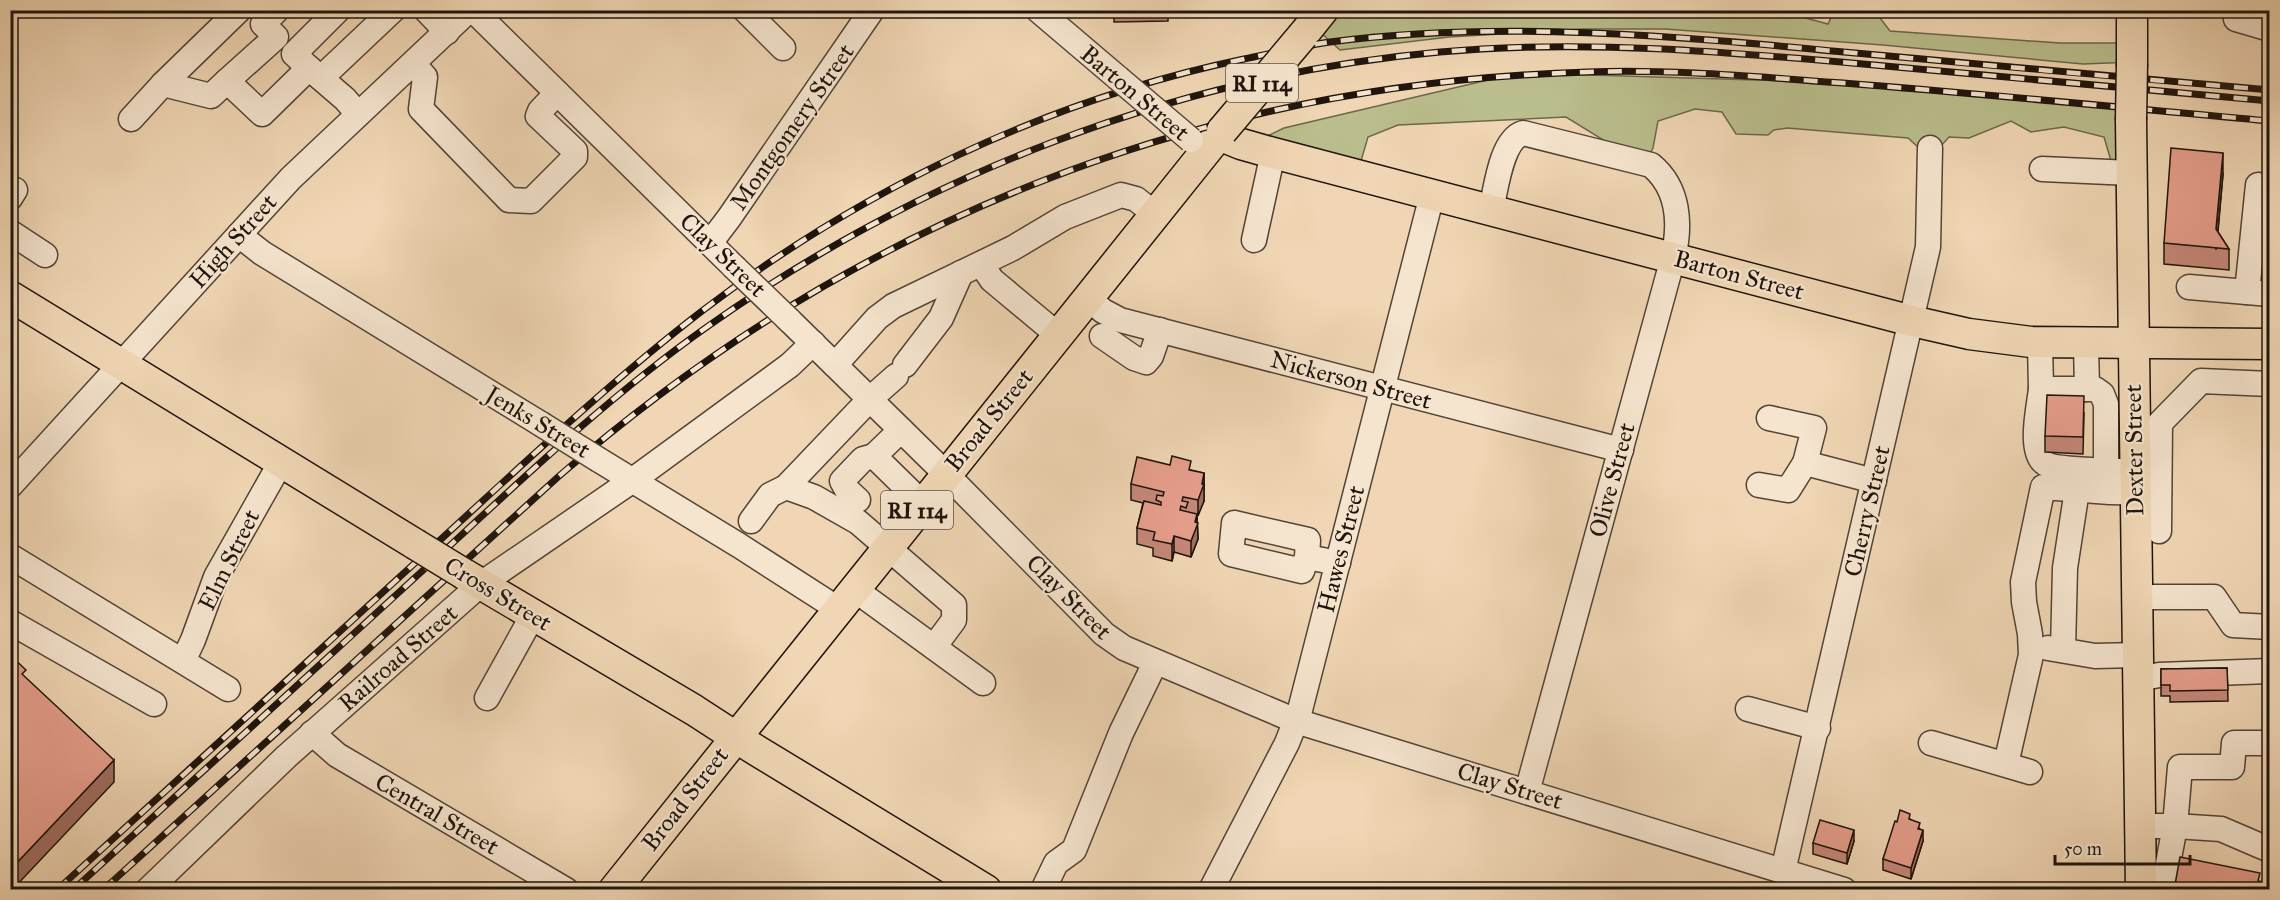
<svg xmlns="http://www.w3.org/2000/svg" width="2280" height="900" font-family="'IM FELL Great Primer',serif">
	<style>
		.green { fill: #babd8c; stroke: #6c684c; stroke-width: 1.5 }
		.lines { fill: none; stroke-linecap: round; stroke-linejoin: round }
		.minor-casing { stroke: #524437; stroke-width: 27 }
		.major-casing { stroke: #1e140d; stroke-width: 33 }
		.minor { stroke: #f5e4ce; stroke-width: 24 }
		.major { stroke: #f0d6b4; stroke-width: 30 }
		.rail-casing { stroke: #1e140d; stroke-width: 7 }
		.rail { stroke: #f5e4ce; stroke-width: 4.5; stroke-dasharray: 14; stroke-linecap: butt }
		.minor-bridge-casing { stroke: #524437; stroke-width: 27; stroke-linecap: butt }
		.major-bridge-casing { stroke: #1e140d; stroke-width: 33; stroke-linecap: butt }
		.minor-bridge { stroke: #f5e4ce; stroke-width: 24 }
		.major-bridge { stroke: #f0d6b4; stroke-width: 30 }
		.wall { fill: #c58778; stroke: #1e140d; stroke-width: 1.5 }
		.shaded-wall { fill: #a06e61; stroke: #1e140d; stroke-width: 1.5 }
		.building { fill: #e59d8b; stroke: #1e140d; stroke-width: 1.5 }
		.labels { text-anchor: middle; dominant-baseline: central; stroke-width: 4.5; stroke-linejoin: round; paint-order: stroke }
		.shield { fill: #f5e4ce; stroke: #5e5247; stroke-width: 1.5 }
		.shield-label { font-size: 22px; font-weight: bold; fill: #1e140d }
		.street-label { font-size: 24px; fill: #1e140d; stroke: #f5e4ce }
	</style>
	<rect width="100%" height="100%" fill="#f0d6b4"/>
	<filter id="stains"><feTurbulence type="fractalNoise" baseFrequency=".00333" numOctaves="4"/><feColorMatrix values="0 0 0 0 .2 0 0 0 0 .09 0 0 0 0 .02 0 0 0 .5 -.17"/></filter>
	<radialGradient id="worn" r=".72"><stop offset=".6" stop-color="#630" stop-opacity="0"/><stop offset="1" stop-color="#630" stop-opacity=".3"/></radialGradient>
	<g class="green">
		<polygon points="1323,10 1776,10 1828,24 1834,11 1874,10 1890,31 2060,43 2130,43 2133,62 2083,64 1883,45 1665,29 1583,29 1449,37 1340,50 1312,25"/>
		<polygon points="1526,73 1852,83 2067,104 2134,104 2117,181 2104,137 2064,127 2031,132 2011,121 1969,138 1949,137 1930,158 1908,138 1787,128 1774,130 1768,135 1736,134 1722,112 1695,109 1658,121 1653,148 1644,165 1566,117 1398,125 1368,137 1356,178 1230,154 1284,128 1509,75"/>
	</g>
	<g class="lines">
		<g class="minor-casing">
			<g id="minor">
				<polyline points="277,10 263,24 276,37 227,81 262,114 309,68 345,99 358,114"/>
				<polyline points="426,10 447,32"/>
				<polyline points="473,10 733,266"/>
				<polyline points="745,10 783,48"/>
				<polyline points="1038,10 1118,78"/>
				<polyline points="2239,10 2236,19 2270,29"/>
				<polyline points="413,64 425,77 421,109 509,200 531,201 575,157 575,151 538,116 540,111 557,93"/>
				<polyline points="309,68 294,54 338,10"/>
				<polyline points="321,78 393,10"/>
				<polyline points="163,84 239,10"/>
				<polyline points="131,119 163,84 211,96 227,81"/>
				<polyline points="2042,169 2131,173"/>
				<polyline points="10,188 15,190 10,198"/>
				<path d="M1491,210C1496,189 1501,140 1523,133L1651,165C1679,188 1681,224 1673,258L1527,792"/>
				<polyline points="10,232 45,255"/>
				<polyline points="239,235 262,253 541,424"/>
				<polyline points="1254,240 1273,153"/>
				<polyline points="710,243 729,218 872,10"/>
				<polyline points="981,264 992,280 1058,335"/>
				<polyline points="2189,287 2270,294"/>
				<polyline points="2247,292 2258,185"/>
				<polyline points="1088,298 1103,311 1120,320 1621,450"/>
				<polyline points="789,320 946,474 1104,634 1124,648 1296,721 1844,890"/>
				<polyline points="1102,336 1134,358 1146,362 1151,356 1160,330"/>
				<polyline points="2040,343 2041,389 2095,389 2102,394 2106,404 2106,471 2134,471"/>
				<polyline points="2086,344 2087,389"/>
				<polyline points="835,365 877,318 893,306 1013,248 1065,217 1121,195 1136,199 1155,214"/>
				<polyline points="905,365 941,318 961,273"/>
				<path d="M2041,389C2039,407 2028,453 2046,464C2054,469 2094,470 2106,471"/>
				<polyline points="1769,418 1814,428 1805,463"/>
				<polyline points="901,430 874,456 922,503"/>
				<polyline points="599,460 740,546 838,609"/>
				<polyline points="1759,485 1788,490 1805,463 1874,481"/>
				<polyline points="10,486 291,178 469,10"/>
				<polyline points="786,487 870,399 896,376"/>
				<polyline points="858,500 847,490 842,481 863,459 874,456"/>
				<polyline points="751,521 770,495 786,487 814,497 858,522 954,605 954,620 934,647"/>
				<polyline points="2159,531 2160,423 2201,381 2270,384"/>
				<polyline points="10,556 228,689"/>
				<polyline points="1307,557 1302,571 1231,554 1234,523 1308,540 1307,557 1338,563"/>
				<polyline points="854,589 983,683"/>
				<polyline points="2136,597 2214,597 2233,625 2270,627"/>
				<polyline points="10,622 154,704"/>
				<polyline points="2048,648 2095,656 2137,655"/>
				<polyline points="2063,650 2065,568 2077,490"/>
				<polyline points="183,661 193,640 216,577 281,462"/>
				<polyline points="2138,679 2159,675 2270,671"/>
				<polyline points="487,698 533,615"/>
				<polyline points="1748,709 1818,728"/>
				<polyline points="312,733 337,755 566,890"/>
				<polyline points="1931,743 2030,772"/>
				<polyline points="2270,743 2234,743 2232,767 2180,767 2175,826 2221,829 2270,850"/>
				<polyline points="2006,764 2031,655 2030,634 2024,602 2023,582 2043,487 2110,492 2159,493"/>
				<polyline points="2141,826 2175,826 2165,880 2141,872"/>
				<polyline points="1783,871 1928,247 1930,148"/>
				<polyline points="148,890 287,756 481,584 633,480 790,365 813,343"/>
				<polyline points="1043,890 1056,863 1074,850 1121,733 1155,663"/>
				<polyline points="1211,890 1287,743 1300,710 1432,195"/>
			</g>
		</g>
		<g class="major-casing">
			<g id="major">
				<polyline points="2132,10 2132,64"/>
				<polyline points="1303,35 1323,10"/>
				<polyline points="2131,120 2141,890"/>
				<polyline points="1219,135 1241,144 1273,153 1912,321 1969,334 2031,342 2270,344"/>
				<polyline points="10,296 415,544"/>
				<polyline points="464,574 694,710 751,747 986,890"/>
				<polyline points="614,890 1222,131"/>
			</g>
		</g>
		<use href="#minor" class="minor"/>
		<use href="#major" class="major"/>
		<g class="rail-casing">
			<g id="rail">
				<path d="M57,890C181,777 305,664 428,551C518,469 606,385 702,311C862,189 1047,100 1244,59C1273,53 1302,46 1330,42C1501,20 1674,36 1844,52C1986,65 2128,78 2270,90"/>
				<path d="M73,890C192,781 312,672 431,563C519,482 607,398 704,329C921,175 1174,76 1440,52C1584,39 1729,52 1874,65C2006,77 2138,89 2270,101"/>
				<path d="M103,890L558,477C851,222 1199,83 1588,72C1673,69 1758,77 1843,83C1985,94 2127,108 2270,121"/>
			</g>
		</g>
		<use href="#rail" class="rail"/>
		<g class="minor-bridge-casing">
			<g id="minor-bridge">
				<polyline points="1118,78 1191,140"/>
				<polyline points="733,266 789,320"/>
				<polyline points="541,424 599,460"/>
			</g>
		</g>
		<g class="major-bridge-casing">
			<g id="major-bridge">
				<polyline points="2131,120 2132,64"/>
				<polyline points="1222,131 1303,35"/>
				<polyline points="415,544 464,574"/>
			</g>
		</g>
		<use href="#minor-bridge" class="minor-bridge"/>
		<use href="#major-bridge" class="major-bridge"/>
	</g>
	<g class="wall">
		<polygon points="1114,10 1168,10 1168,21 1114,22"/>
		<polygon points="2223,174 2218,232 2229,249 2229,270 2164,264 2164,243"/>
		<polygon points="2084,413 2083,454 2045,452 2045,436"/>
		<polygon points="1191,470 1204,473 1204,501 1197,516 1198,539 1191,557 1174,552 1172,561 1153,556 1153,548 1137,544 1137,528 1143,503 1131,500 1131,484"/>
		<polygon points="2227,668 2228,701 2170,702 2170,696 2161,696 2161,669"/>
		<polygon points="1910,819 1920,829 1923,841 1911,879 1883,870 1883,859 1897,822"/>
		<polygon points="1854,841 1847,864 1813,854 1813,843"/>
	</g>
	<g class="shaded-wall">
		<polygon points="2223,153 2223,174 2216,250 2216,229"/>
		<polygon points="1204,473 1204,501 1198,516 1198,500"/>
		<polygon points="1197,514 1198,539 1191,557 1191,541"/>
		<polygon points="1174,536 1174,552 1172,561 1172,544"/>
		<polygon points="114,760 114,782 12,890 10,890 10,870"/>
		<polygon points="1854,830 1854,841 1847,864 1847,853"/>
		<polygon points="1923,830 1923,841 1911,879 1911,868"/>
	</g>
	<g class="building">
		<polygon points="2171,148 2223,153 2216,229 2229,249 2164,243"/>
		<polygon points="2047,395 2084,396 2083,437 2045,436"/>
		<polygon points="1172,456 1191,461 1189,470 1204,473 1202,484 1204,484 1198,500 1183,497 1182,501 1188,502 1186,508 1181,506 1180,510 1197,514 1195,522 1198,523 1191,541 1174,536 1172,544 1153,540 1155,532 1137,528 1144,501 1161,505 1161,502 1156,500 1157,495 1163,496 1164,492 1131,484 1137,457 1170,465"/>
		<polygon points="10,655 26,670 22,674 114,760 10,870"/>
		<polygon points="2227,668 2228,690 2170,691 2170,685 2161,685 2161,669"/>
		<polygon points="1900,810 1910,814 1909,819 1920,823 1918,829 1923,830 1911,868 1883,859 1895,821 1897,822"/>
		<polygon points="1820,820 1854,830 1847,853 1813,843"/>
		<polygon points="2180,857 2260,873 2258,881 2270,883 2270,890 2174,890"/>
	</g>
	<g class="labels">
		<g class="shield">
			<rect x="1226" y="64" width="72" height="38" rx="4.5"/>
			<rect x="881" y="491" width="72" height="38" rx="4.5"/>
		</g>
		<g class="shield-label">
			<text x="1262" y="83">RI 114</text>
			<text x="917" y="510">RI 114</text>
		</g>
		<g class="street-label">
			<text transform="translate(1135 93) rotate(40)">Barton Street</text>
			<text transform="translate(792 127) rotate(-55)">Montgomery Street</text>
			<text transform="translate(233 241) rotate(-48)">High Street</text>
			<text transform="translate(723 255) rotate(44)">Clay Street</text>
			<text transform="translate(1739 275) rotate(15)">Barton Street</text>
			<text transform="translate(1351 380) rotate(15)">Nickerson Street</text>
			<text transform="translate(989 420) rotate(-51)">Broad Street</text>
			<text transform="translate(538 422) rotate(31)">Jenks Street</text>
			<text transform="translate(2134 450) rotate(-91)">Dexter Street</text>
			<text transform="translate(1612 480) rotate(-75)">Olive Street</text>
			<text transform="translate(1867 511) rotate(-77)">Cherry Street</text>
			<text transform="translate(1341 549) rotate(-76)">Hawes Street</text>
			<text transform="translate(229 560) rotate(-64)">Elm Street</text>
			<text transform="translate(498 594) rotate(31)">Cross Street</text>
			<text transform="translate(1069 597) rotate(45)">Clay Street</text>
			<text transform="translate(398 658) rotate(-41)">Railroad Street</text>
			<text transform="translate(1510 786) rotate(17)">Clay Street</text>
			<text transform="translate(685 799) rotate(-52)">Broad Street</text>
			<text transform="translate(437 814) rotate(30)">Central Street</text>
		</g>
	</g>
	<rect width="2280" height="900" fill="none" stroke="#f0d6b4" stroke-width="36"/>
	<rect x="12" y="12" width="2256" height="876" fill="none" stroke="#1e140d" stroke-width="3"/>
	<rect x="18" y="18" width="2244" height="864" fill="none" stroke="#1e140d" stroke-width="1.5"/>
	<path d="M2055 855v9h135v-9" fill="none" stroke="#1e140d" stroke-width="3"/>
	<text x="2064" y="855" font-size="18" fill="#1e140d" stroke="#f5e4ce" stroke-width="4.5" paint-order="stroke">50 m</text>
	<rect width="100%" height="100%" filter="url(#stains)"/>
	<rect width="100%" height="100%" fill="url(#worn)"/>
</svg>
